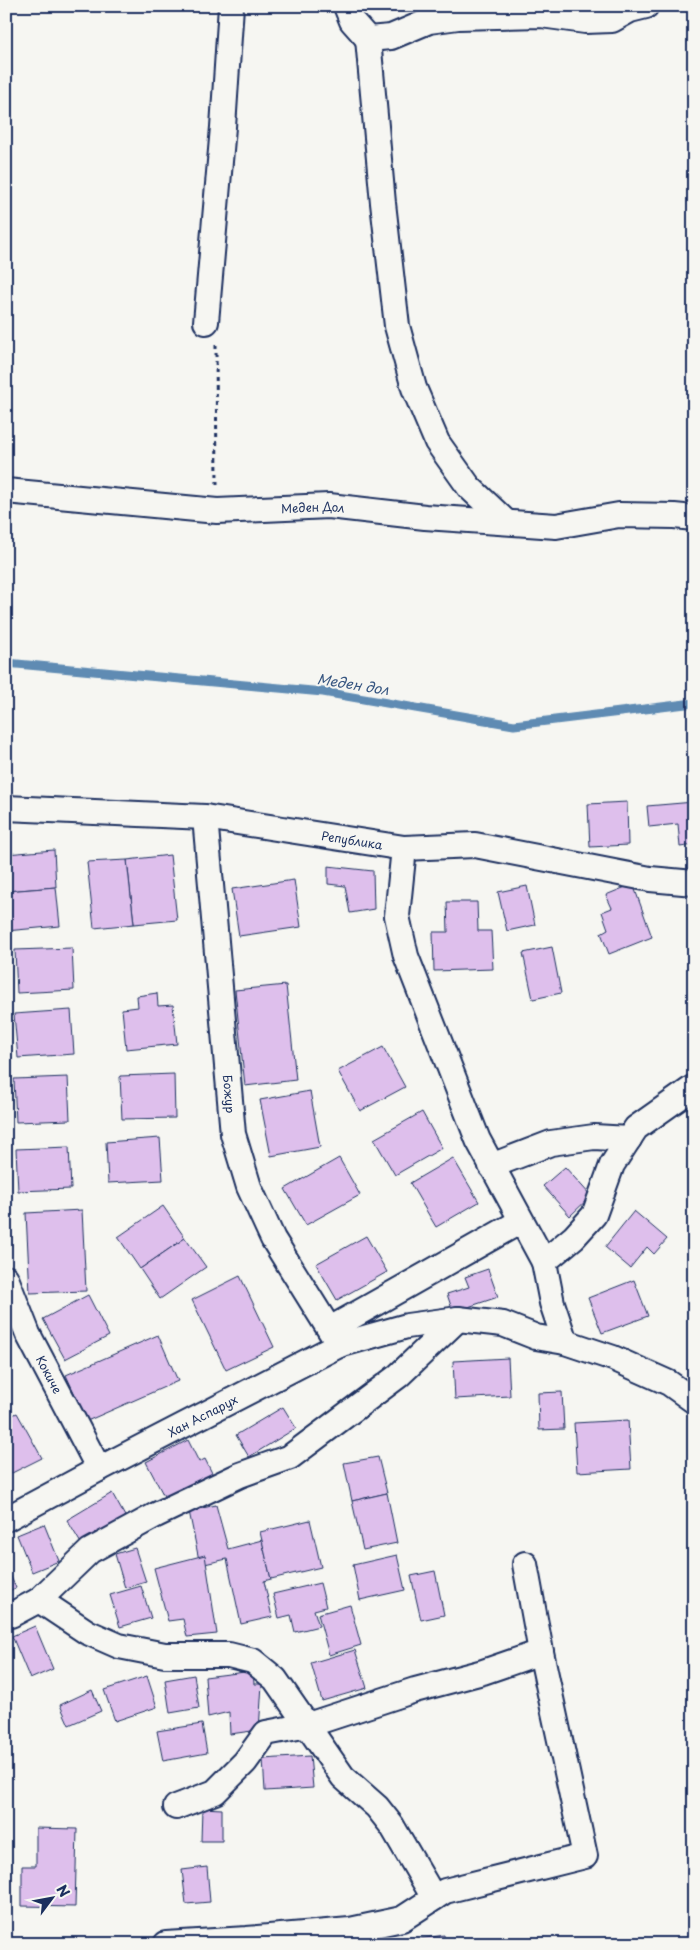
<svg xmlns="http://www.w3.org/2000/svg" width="700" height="1950" font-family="'Playpen Sans',sans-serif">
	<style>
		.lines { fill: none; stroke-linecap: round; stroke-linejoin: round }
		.stream { stroke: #5e8bb3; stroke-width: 9 }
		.building { fill: #debfec; stroke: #1b2f5e }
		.street-casing { stroke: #1b2f5e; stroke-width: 28 }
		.path { stroke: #1b2f5e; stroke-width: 3; stroke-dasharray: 4 4; stroke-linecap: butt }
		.street { stroke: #f6f6f2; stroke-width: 24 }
		.labels { text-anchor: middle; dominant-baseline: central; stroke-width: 4; stroke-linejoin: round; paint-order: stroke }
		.street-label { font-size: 12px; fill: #1b2f5e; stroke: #f6f6f2 }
		.water-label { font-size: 14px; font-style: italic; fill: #375681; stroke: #f6f6f2 }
	</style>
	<rect width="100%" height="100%" fill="#f6f6f2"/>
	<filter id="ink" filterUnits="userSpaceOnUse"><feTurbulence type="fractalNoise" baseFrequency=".02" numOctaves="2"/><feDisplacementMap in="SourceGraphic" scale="10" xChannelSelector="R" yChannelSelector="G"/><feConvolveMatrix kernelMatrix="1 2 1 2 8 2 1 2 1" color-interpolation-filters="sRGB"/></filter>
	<g filter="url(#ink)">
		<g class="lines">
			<polyline class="stream" points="6,663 323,692 514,725 694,703"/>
		</g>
		<g class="building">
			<polygon points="627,802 628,845 590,847 588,804"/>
			<polygon points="694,802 694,845 680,847 678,824 649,827 647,806"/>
			<polygon points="54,850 56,887 6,891 6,854"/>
			<polygon points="170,855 177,920 134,924 127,860"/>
			<polygon points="127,860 134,924 94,928 87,862"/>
			<polygon points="328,866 373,871 374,909 350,913 345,886 328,884"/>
			<polygon points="294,880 301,927 239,936 232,889"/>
			<polygon points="633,884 652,937 609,954 601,933 608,929 602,912 612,908 606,895"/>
			<polygon points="527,886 535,925 507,931 498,892"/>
			<polygon points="56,887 60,926 6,931 6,891"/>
			<polygon points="447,902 477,902 478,931 491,931 493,969 434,971 433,932 448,932"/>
			<polygon points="552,947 561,993 533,999 523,953"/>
			<polygon points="72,948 74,990 17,993 15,950"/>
			<polygon points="286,985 296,1080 245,1086 235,990"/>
			<polygon points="157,993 158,1006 173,1005 177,1044 126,1049 122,1009 138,1007 137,996"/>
			<polygon points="71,1010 74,1054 18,1058 14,1014"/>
			<polygon points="383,1047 405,1087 360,1111 338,1071"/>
			<polygon points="174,1074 175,1118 122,1119 120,1076"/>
			<polygon points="68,1077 70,1120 16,1122 14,1079"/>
			<polygon points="310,1091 320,1147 271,1156 260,1100"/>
			<polygon points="422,1112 442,1148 395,1175 374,1139"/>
			<polygon points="160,1138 163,1180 108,1183 106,1142"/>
			<polygon points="69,1147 71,1189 18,1191 16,1149"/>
			<polygon points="339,1158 360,1195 306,1225 285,1189"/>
			<polygon points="453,1158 479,1202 436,1227 410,1183"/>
			<polygon points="565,1167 591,1196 570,1216 543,1186"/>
			<polygon points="163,1206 185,1238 140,1269 118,1237"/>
			<polygon points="82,1210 86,1291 30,1293 26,1213"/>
			<polygon points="634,1211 667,1239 654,1254 647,1247 630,1268 605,1247"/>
			<polygon points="366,1236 387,1272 337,1300 316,1264"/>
			<polygon points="185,1238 206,1267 160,1299 140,1269"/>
			<polygon points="488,1269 498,1297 453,1312 447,1294 469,1287 465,1277"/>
			<polygon points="240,1276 274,1347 226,1370 192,1300"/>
			<polygon points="634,1280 648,1316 602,1333 588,1298"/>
			<polygon points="88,1295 109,1336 65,1359 43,1319"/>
			<polygon points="158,1335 178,1381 87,1421 66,1375"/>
			<polygon points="508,1358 510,1396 455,1399 453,1361"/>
			<polygon points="562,1392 564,1429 539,1430 538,1393"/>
			<polygon points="283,1407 296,1428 249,1457 236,1435"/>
			<polygon points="17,1413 42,1458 6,1476 6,1418"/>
			<polygon points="628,1420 631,1469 577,1472 574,1423"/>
			<polygon points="188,1440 199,1462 205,1459 213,1475 166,1500 146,1462"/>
			<polygon points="378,1457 387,1493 352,1501 344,1463"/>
			<polygon points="112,1493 126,1518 82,1545 67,1520"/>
			<polygon points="387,1493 397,1543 363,1550 352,1501"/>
			<polygon points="216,1505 228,1549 262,1540 271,1579 264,1581 272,1617 241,1624 227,1559 200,1565 189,1511"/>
			<polygon points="310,1520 321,1567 271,1579 260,1532"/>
			<polygon points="44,1524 59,1561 32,1572 17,1535"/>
			<polygon points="135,1548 146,1582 125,1588 115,1554"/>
			<polygon points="205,1555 217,1634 187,1637 183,1619 168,1621 154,1568"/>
			<polygon points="397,1555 405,1590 360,1600 353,1565"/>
			<polygon points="6,1566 16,1588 6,1592"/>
			<polygon points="435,1571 444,1615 421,1620 411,1576"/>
			<polygon points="320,1583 326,1607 314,1610 319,1626 295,1632 291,1615 279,1618 273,1594"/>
			<polygon points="141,1586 151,1618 120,1627 110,1595"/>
			<polygon points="350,1605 361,1645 329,1655 318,1614"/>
			<polygon points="35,1626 53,1669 30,1679 12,1636"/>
			<polygon points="355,1650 367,1688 322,1701 311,1663"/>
			<polygon points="253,1671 254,1684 262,1684 259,1730 230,1734 229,1712 208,1717 205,1677"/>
			<polygon points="194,1675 199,1708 170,1713 165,1680"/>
			<polygon points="147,1676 157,1707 115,1721 104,1690"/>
			<polygon points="92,1690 101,1711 69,1725 60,1705"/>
			<polygon points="202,1724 207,1753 163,1761 157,1731"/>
			<polygon points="310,1756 313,1788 265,1791 263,1759"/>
			<polygon points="202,1808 222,1809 222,1841 201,1841"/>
			<polygon points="36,1828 77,1829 75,1907 22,1906 22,1866 36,1866"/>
			<polygon points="207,1867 210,1902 186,1904 182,1870"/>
			<polygon points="444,1935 445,1944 402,1944 402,1942"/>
		</g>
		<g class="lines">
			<g class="street-casing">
				<g id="street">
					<polyline points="346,6 352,21 368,39 391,37 429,21 458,17 541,15 585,21 612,20 630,10 646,6"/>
					<polyline points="368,39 383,203 397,326 414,388 437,442 469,487 506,522"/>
					<polyline points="206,322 223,127 231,6"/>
					<path id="s1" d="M6,491L217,511L329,506L425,517L556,526L619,515L674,516L694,518"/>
					<path id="s2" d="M6,808L205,817L404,848L475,845L650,879L694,883"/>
					<path id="s3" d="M205,817L233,1134L249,1187L273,1239L339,1345"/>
					<polyline points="404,848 397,916 406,956 478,1140 544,1262"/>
					<polyline points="491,1166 551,1143 594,1137 629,1139"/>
					<path id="s4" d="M6,1278L28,1334L99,1469"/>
					<polyline points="330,1329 521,1221"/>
					<polyline points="565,1342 552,1303 544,1262 574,1237 594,1215 612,1165 636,1128 694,1087"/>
					<path id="s5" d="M6,1519L99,1469L339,1345L407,1326L458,1319L503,1324L536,1337L565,1342L613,1358L669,1383L694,1401"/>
					<polyline points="39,1600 87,1632 119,1646 165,1655 229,1655 253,1661 275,1679 343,1777 377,1807 392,1826 434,1898"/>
					<polyline points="6,1614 11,1615 39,1600 90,1551 156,1515 240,1475 290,1457 398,1376 458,1319"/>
					<polyline points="176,1807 215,1792 245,1762 266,1733 308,1725 415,1690 483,1672 541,1652"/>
					<polyline points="166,1944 247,1939 350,1930 402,1919 445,1891 585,1856 541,1652 525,1564"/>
				</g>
			</g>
			<polyline class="path" points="216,345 217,486"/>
			<use href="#street" class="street"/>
		</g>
	</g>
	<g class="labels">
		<g class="street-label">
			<text stroke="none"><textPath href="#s1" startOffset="308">Меден Дол</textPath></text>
			<text stroke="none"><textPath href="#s2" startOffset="348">Република</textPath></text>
			<text stroke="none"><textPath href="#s3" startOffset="278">Божур</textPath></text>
			<text stroke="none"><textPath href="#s4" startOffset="106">Кокиче</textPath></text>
			<text stroke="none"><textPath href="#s5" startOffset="222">Хан Аспарух</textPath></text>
		</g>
		<g class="water-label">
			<text transform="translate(353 684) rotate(9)">Меден дол</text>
		</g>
	</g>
	<rect width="700" height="1950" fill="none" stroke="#f6f6f2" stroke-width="25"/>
	<rect x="12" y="12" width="675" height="1925" fill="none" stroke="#1b2f5e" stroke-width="2" filter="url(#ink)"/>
	<g transform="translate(52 1898) rotate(58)" stroke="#f6f6f2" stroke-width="4" paint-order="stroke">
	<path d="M0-4L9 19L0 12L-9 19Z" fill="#1b2f5e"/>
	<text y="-8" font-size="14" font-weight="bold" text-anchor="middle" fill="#1b2f5e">N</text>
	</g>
</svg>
